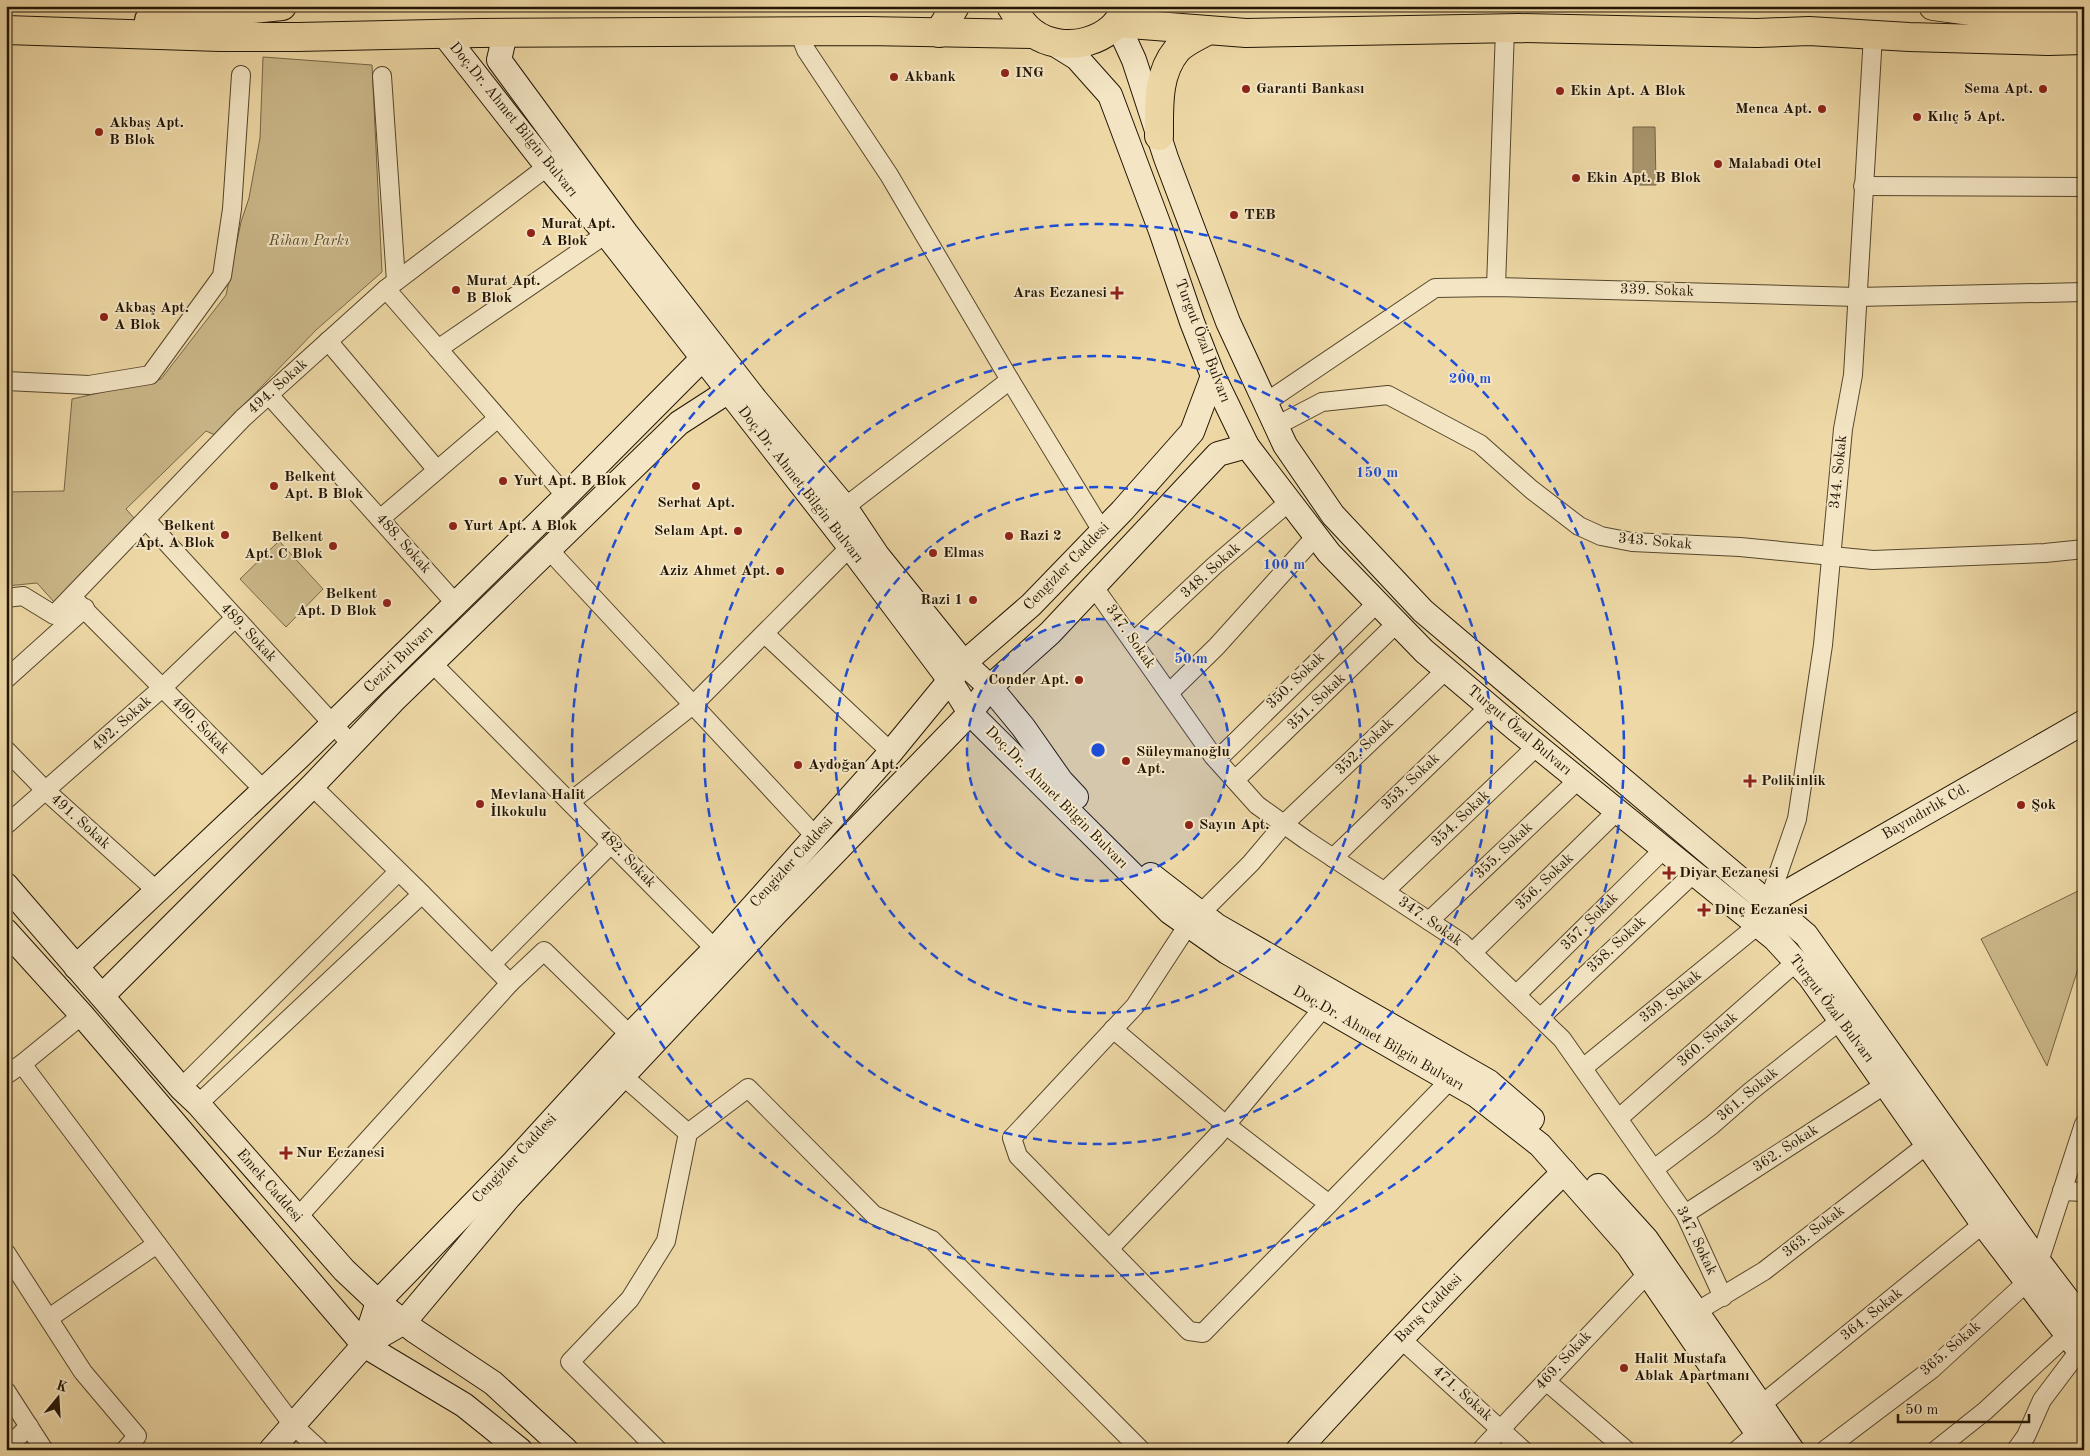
<svg xmlns="http://www.w3.org/2000/svg" width="2090" height="1456" font-family="'Old Standard TT',serif">
	<style>
		.green { fill: #cbb88a; stroke: #766647 }
		.water { fill: #a9966f; stroke: #736244 }
		.lines { fill: none; stroke-linecap: round; stroke-linejoin: round }
		.street-casing { stroke: #55462c; stroke-width: 20 }
		.secondary-casing { stroke: #221504; stroke-width: 26 }
		.primary-casing { stroke: #221504; stroke-width: 30 }
		.highway-casing { stroke: #221504; stroke-width: 30 }
		.street { stroke: #f4e6c5; stroke-width: 18 }
		.secondary { stroke: #f4e6c5; stroke-width: 24 }
		.primary { stroke: #eed9a6; stroke-width: 28 }
		.highway { stroke: #eed9a6; stroke-width: 28 }
		.ring { fill: none; stroke: #1d4ed8; stroke-width: 2.5; stroke-dasharray: 9 6 }
		.poi-dot { fill: #8f2418; stroke: #f4e6c5; stroke-width: 2 }
		.labels { text-anchor: middle; dominant-baseline: central; stroke-width: 4; stroke-linejoin: round; paint-order: stroke }
		.poi-label { font-size: 15px; font-weight: bold; fill: #221504; stroke: #f4e6c5; text-anchor: start }
		.street-label { font-size: 15px; fill: #221504; stroke: #f4e6c5 }
		.park-label { font-size: 15px; font-style: italic; fill: #5d4e33; stroke: #f4e6c5 }
		.centre { fill: #1d4ed8; stroke: #f4e6c5; stroke-width: 2.5 }
		.ring-label { font-size: 15px; text-anchor: middle; font-weight: bold; fill: #1d4ed8; stroke: #f4e6c5; stroke-width: 4; stroke-linejoin: round; paint-order: stroke }
	</style>
	<rect width="100%" height="100%" fill="#eed9a6"/>
	<filter id="stains"><feTurbulence type="fractalNoise" baseFrequency=".004" numOctaves="4"/><feColorMatrix values="0 0 0 0 .2 0 0 0 0 .09 0 0 0 0 .02 0 0 0 .5 -.17"/></filter>
	<radialGradient id="worn" r=".72"><stop offset=".6" stop-color="#630" stop-opacity="0"/><stop offset="1" stop-color="#630" stop-opacity=".3"/></radialGradient>
	<g class="green">
		<polygon points="1038,6 1094,6 1088,10 1043,10"/>
		<polygon points="263,57 372,65 382,272 316,330 215,435 206,431 126,509 134,518 54,602 37,583 6,586 6,492 64,491 72,399 161,379 226,295 241,222 249,198 260,138"/>
		<polygon points="279,541 323,589 286,627 240,579"/>
		<polygon points="2084,888 2084,950 2047,1066 1981,939"/>
	</g>
	<polygon class="water" points="1633,127 1655,127 1656,185 1633,185"/>
	<g class="lines">
		<g class="street-casing">
			<g id="street">
				<polyline points="799,32 806,50 889,175 1010,380 1102,531"/>
				<polyline points="382,76 396,281"/>
				<polyline points="1863,186 2084,187"/>
				<polyline points="1496,287 1505,29"/>
				<polyline points="386,289 566,496"/>
				<polyline points="328,341 437,470"/>
				<polyline points="438,349 606,234"/>
				<polyline points="6,381 89,385 150,375 222,276 232,209 241,75"/>
				<polyline points="269,395 456,604"/>
				<polyline points="1265,403 1435,288 1496,287 1857,297 2084,292"/>
				<polyline points="1276,426 1322,402 1388,395 1480,444 1532,490 1579,526 1601,536 1632,542 1740,547 1873,560 2045,553 2084,549"/>
				<polyline points="845,507 1010,380"/>
				<polyline points="380,519 498,418"/>
				<polyline points="146,520 352,745"/>
				<polyline points="549,550 816,837"/>
				<polyline points="1094,587 1213,756 1257,805 1306,840 1461,942 1562,1039 1685,1214 1723,1297"/>
				<polyline points="6,598 23,596 54,615 243,418 386,289 556,160"/>
				<polyline points="73,598 264,790"/>
				<polyline points="765,634 891,752"/>
				<polyline points="1133,642 1214,566 1290,501"/>
				<polyline points="432,663 715,949"/>
				<polyline points="6,679 85,608"/>
				<polyline points="1169,693 1217,646 1316,536"/>
				<polyline points="6,750 47,792 157,891"/>
				<polyline points="1217,760 1377,603"/>
				<polyline points="1235,780 1397,623"/>
				<polyline points="312,786 422,894"/>
				<polyline points="570,802 694,704 850,547"/>
				<polyline points="6,825 162,688 235,618"/>
				<polyline points="1333,858 1489,707"/>
				<polyline points="1385,891 1537,746"/>
				<polyline points="1768,903 1797,819 1823,645 1843,429 1853,375 1873,35"/>
				<polyline points="1201,913 1251,863 1284,824 1446,670"/>
				<polyline points="1429,921 1578,780"/>
				<polyline points="1188,925 1135,1006 1012,1138 1018,1156 1189,1331 1203,1333 1450,1080"/>
				<polyline points="1472,953 1617,811"/>
				<polyline points="492,964 612,843"/>
				<polyline points="1516,995 1664,849"/>
				<polyline points="1540,1018 1694,873"/>
				<polyline points="1113,1029 1226,1125 1329,1204"/>
				<polyline points="22,1064 82,1015"/>
				<polyline points="1583,1068 1758,925"/>
				<polyline points="6,1075 22,1064 293,1425 320,1450"/>
				<polyline points="623,1076 688,1133"/>
				<polyline points="181,1088 398,872"/>
				<polyline points="198,1104 422,894 510,983 544,951 630,1035"/>
				<polyline points="1619,1118 1796,962"/>
				<polyline points="1654,1169 1712,1125 1751,1091 1841,1020"/>
				<polyline points="2062,1191 2084,1192"/>
				<polyline points="1685,1214 1886,1084"/>
				<polyline points="297,1218 510,983"/>
				<polyline points="1109,1249 1216,1137 1323,1008"/>
				<polyline points="6,1253 83,1372 137,1436 125,1450"/>
				<polyline points="2039,1262 2084,1124"/>
				<polyline points="1696,1312 1764,1271 1928,1144"/>
				<polyline points="49,1318 157,1244"/>
				<polyline points="1400,1338 1523,1450"/>
				<polyline points="1546,1381 1626,1450"/>
				<polyline points="6,1391 44,1450"/>
				<polyline points="1761,1405 1983,1224"/>
				<polyline points="6,1449 29,1426"/>
				<polyline points="658,1450 570,1362 630,1299 666,1241 688,1133 748,1088 874,1215 932,1240 1141,1450"/>
				<polyline points="1481,1450 1648,1273"/>
				<polyline points="1737,1450 1757,1433"/>
				<polyline points="1825,1450 1932,1369 2027,1282"/>
				<polyline points="1936,1450 1985,1411 2067,1335"/>
				<polyline points="2016,1450 2026,1436 2042,1400 2079,1351"/>
			</g>
		</g>
		<g class="secondary-casing">
			<g id="secondary">
				<polyline points="1117,23 1134,60 1166,158 1228,322 1285,445 1333,515 1423,611 1806,935 2039,1262 2084,1321"/>
				<polyline points="443,33 547,166 606,234 850,547 949,679 970,713 1170,912 1227,952 1476,1095 1540,1145 1628,1245 1769,1450"/>
				<polyline points="505,34 499,60 626,233 755,399 845,507 877,555 964,663 990,687 1023,727 1061,781 1076,797"/>
				<polyline points="1053,43 1077,58 1110,95 1161,231 1192,322 1213,376 1247,446 1329,553 1424,651 1516,729 1775,939 1810,977 1983,1224 2084,1357"/>
				<polyline points="1151,875 1217,926 1489,1082 1532,1119"/>
				<polyline points="6,885 181,1088 198,1104 344,1270 378,1302 415,1331 493,1383 566,1450"/>
				<polyline points="1768,903 2084,722"/>
				<polyline points="6,931 82,1015 364,1345 464,1405 520,1450"/>
				<polyline points="76,967 300,756 566,496 702,359 716,352"/>
				<polyline points="102,996 312,786 393,701 679,423 727,392 742,386"/>
				<polyline points="1598,1186 1646,1239 1792,1450"/>
				<polyline points="364,1345 378,1302 514,1162 630,1035 715,949 891,752 964,663 1031,605 1122,511 1192,432 1213,376"/>
				<polyline points="271,1450 364,1345 404,1322 509,1197 775,914 970,713 990,687 1050,633 1218,454 1247,446"/>
				<path d="M1298,1450C1385,1355 1472,1262 1564,1172"/>
			</g>
		</g>
		<g class="primary-casing">
			<path id="primary" d="M1011,6C1017,16 1023,26 1033,33C1063,55 1114,43 1127,6"/>
		</g>
		<g class="highway-casing">
			<g id="highway">
				<polyline points="1933,6 2084,26"/>
				<polyline points="149,20 282,6"/>
				<polyline points="1117,23 1246,33 1519,28 1757,33 1809,31 1909,37 2048,41 2084,40"/>
				<polyline points="6,30 220,37 297,37 478,33 866,31 1034,34"/>
				<polyline points="939,33 955,6"/>
				<path d="M1159,136C1159,106 1157,74 1177,50C1184,42 1198,36 1207,31"/>
			</g>
		</g>
		<use href="#street" class="street"/>
		<use href="#secondary" class="secondary"/>
		<use href="#primary" class="primary"/>
		<use href="#highway" class="highway"/>
	</g>
	<circle cx="1098" cy="750" r="131" fill="#1d4ed8" fill-opacity=".12"/>
	<g class="ring">
		<circle cx="1098" cy="750" r="131"/>
		<circle cx="1098" cy="750" r="263"/>
		<circle cx="1098" cy="750" r="394"/>
		<circle cx="1098" cy="750" r="526"/>
	</g>
	<g class="poi-dot">
		<circle cx="1005" cy="73" r="5"/>
		<circle cx="894" cy="77" r="5"/>
		<circle cx="1246" cy="89" r="5"/>
		<circle cx="2043" cy="89" r="5"/>
		<circle cx="1560" cy="91" r="5"/>
		<circle cx="1822" cy="109" r="5"/>
		<circle cx="1917" cy="117" r="5"/>
		<circle cx="99" cy="132" r="5"/>
		<circle cx="1718" cy="164" r="5"/>
		<circle cx="1576" cy="178" r="5"/>
		<circle cx="1234" cy="215" r="5"/>
		<circle cx="531" cy="233" r="5"/>
		<circle cx="456" cy="290" r="5"/>
		<path d="M1114.5 285.5h5v5h5v5h-5v5h-5v-5h-5v-5h5z"/>
		<circle cx="104" cy="317" r="5"/>
		<circle cx="503" cy="481" r="5"/>
		<circle cx="274" cy="486" r="5"/>
		<circle cx="696" cy="486" r="5"/>
		<circle cx="453" cy="526" r="5"/>
		<circle cx="738" cy="531" r="5"/>
		<circle cx="225" cy="535" r="5"/>
		<circle cx="1009" cy="536" r="5"/>
		<circle cx="333" cy="546" r="5"/>
		<circle cx="933" cy="553" r="5"/>
		<circle cx="780" cy="571" r="5"/>
		<circle cx="973" cy="600" r="5"/>
		<circle cx="387" cy="603" r="5"/>
		<circle cx="1079" cy="680" r="5"/>
		<circle cx="1126" cy="761" r="5"/>
		<circle cx="798" cy="765" r="5"/>
		<path d="M1747.5 773.5h5v5h5v5h-5v5h-5v-5h-5v-5h5z"/>
		<circle cx="480" cy="804" r="5"/>
		<circle cx="2021" cy="805" r="5"/>
		<circle cx="1189" cy="825" r="5"/>
		<path d="M1666.5 865.5h5v5h5v5h-5v5h-5v-5h-5v-5h5z"/>
		<path d="M1701.5 902.5h5v5h5v5h-5v5h-5v-5h-5v-5h5z"/>
		<path d="M283.5 1145.5h5v5h5v5h-5v5h-5v-5h-5v-5h5z"/>
		<circle cx="1624" cy="1368" r="5"/>
	</g>
	<g class="labels">
		<g class="poi-label">
			<text x="1015" y="73">ING</text>
			<text x="904" y="77">Akbank</text>
			<text x="1256" y="89">Garanti Bankası</text>
			<text x="2033" y="89" text-anchor="end">Sema Apt.</text>
			<text x="1570" y="91">Ekin Apt. A Blok</text>
			<text x="1812" y="109" text-anchor="end">Menca Apt.</text>
			<text x="1927" y="117">Kılıç 5 Apt.</text>
			<text x="109" y="123">Akbaş Apt.<tspan x="109" dy="17">B Blok</tspan></text>
			<text x="1728" y="164">Malabadi Otel</text>
			<text x="1586" y="178">Ekin Apt. B Blok</text>
			<text x="1244" y="215">TEB</text>
			<text x="541" y="224">Murat Apt.<tspan x="541" dy="17">A Blok</tspan></text>
			<text x="466" y="281">Murat Apt.<tspan x="466" dy="17">B Blok</tspan></text>
			<text x="1107" y="293" text-anchor="end">Aras Eczanesi</text>
			<text x="114" y="308">Akbaş Apt.<tspan x="114" dy="17">A Blok</tspan></text>
			<text x="284" y="477">Belkent<tspan x="284" dy="17">Apt. B Blok</tspan></text>
			<text x="513" y="481">Yurt Apt. B Blok</text>
			<text x="696" y="503" text-anchor="middle">Serhat Apt.</text>
			<text x="215" y="526" text-anchor="end">Belkent<tspan x="215" dy="17">Apt. A Blok</tspan></text>
			<text x="463" y="526">Yurt Apt. A Blok</text>
			<text x="728" y="531" text-anchor="end">Selam Apt.</text>
			<text x="1019" y="536">Razi 2</text>
			<text x="323" y="537" text-anchor="end">Belkent<tspan x="323" dy="17">Apt. C Blok</tspan></text>
			<text x="943" y="553">Elmas</text>
			<text x="770" y="571" text-anchor="end">Aziz Ahmet Apt.</text>
			<text x="377" y="594" text-anchor="end">Belkent<tspan x="377" dy="17">Apt. D Blok</tspan></text>
			<text x="963" y="600" text-anchor="end">Razi 1</text>
			<text x="1069" y="680" text-anchor="end">Conder Apt.</text>
			<text x="1136" y="752">Süleymanoğlu<tspan x="1136" dy="17">Apt.</tspan></text>
			<text x="808" y="765">Aydoğan Apt.</text>
			<text x="1761" y="781">Polikinlik</text>
			<text x="490" y="795">Mevlana Halit<tspan x="490" dy="17">İlkokulu</tspan></text>
			<text x="2031" y="805">Şok</text>
			<text x="1199" y="825">Sayın Apt.</text>
			<text x="1679" y="873">Diyar Eczanesi</text>
			<text x="1714" y="910">Dinç Eczanesi</text>
			<text x="296" y="1153">Nur Eczanesi</text>
			<text x="1634" y="1359">Halit Mustafa<tspan x="1634" dy="17">Ablak Apartmanı</tspan></text>
		</g>
		<g class="street-label">
			<text transform="translate(513 120) rotate(51)">Doç.Dr. Ahmet Bilgin Bulvarı</text>
			<text transform="translate(1657 291) rotate(2)">339. Sokak</text>
			<text transform="translate(1202 341) rotate(69)">Turgut Özal Bulvarı</text>
			<text transform="translate(278 387) rotate(-42)">494. Sokak</text>
			<text transform="translate(1839 472) rotate(-84)">344. Sokak</text>
			<text transform="translate(800 485) rotate(52)">Doç.Dr. Ahmet Bilgin Bulvarı</text>
			<text transform="translate(1655 542) rotate(5)">343. Sokak</text>
			<text transform="translate(403 544) rotate(48)">488. Sokak</text>
			<text transform="translate(1067 567) rotate(-46)">Cengizler Caddesi</text>
			<text transform="translate(1211 571) rotate(-42)">348. Sokak</text>
			<text transform="translate(248 633) rotate(47)">489. Sokak</text>
			<text transform="translate(1130 637) rotate(55)">347. Sokak</text>
			<text transform="translate(399 660) rotate(-44)">Ceziri Bulvarı</text>
			<text transform="translate(1296 681) rotate(-44)">350. Sokak</text>
			<text transform="translate(1317 702) rotate(-44)">351. Sokak</text>
			<text transform="translate(122 724) rotate(-42)">492. Sokak</text>
			<text transform="translate(200 726) rotate(45)">490. Sokak</text>
			<text transform="translate(1519 731) rotate(40)">Turgut Özal Bulvarı</text>
			<text transform="translate(1365 747) rotate(-44)">352. Sokak</text>
			<text transform="translate(1411 782) rotate(-44)">353. Sokak</text>
			<text transform="translate(1056 798) rotate(45)">Doç.Dr. Ahmet Bilgin Bulvarı</text>
			<text transform="translate(1926 812) rotate(-30)">Bayındırlık Cd.</text>
			<text transform="translate(1461 819) rotate(-44)">354. Sokak</text>
			<text transform="translate(80 822) rotate(42)">491. Sokak</text>
			<text transform="translate(1504 851) rotate(-44)">355. Sokak</text>
			<text transform="translate(627 859) rotate(46)">482. Sokak</text>
			<text transform="translate(792 863) rotate(-48)">Cengizler Caddesi</text>
			<text transform="translate(1545 882) rotate(-44)">356. Sokak</text>
			<text transform="translate(1430 922) rotate(35)">347. Sokak</text>
			<text transform="translate(1590 922) rotate(-45)">357. Sokak</text>
			<text transform="translate(1617 945) rotate(-43)">358. Sokak</text>
			<text transform="translate(1671 997) rotate(-39)">359. Sokak</text>
			<text transform="translate(1831 1009) rotate(53)">Turgut Özal Bulvarı</text>
			<text transform="translate(1378 1039) rotate(30)">Doç.Dr. Ahmet Bilgin Bulvarı</text>
			<text transform="translate(1708 1040) rotate(-41)">360. Sokak</text>
			<text transform="translate(1748 1095) rotate(-40)">361. Sokak</text>
			<text transform="translate(1786 1149) rotate(-33)">362. Sokak</text>
			<text transform="translate(515 1159) rotate(-47)">Cengizler Caddesi</text>
			<text transform="translate(269 1186) rotate(49)">Emek Caddesi</text>
			<text transform="translate(1814 1232) rotate(-38)">363. Sokak</text>
			<text transform="translate(1696 1241) rotate(64)">347. Sokak</text>
			<text transform="translate(1429 1309) rotate(-46)">Barış Caddesi</text>
			<text transform="translate(1872 1315) rotate(-39)">364. Sokak</text>
			<text transform="translate(1951 1349) rotate(-41)">365. Sokak</text>
			<text transform="translate(1564 1361) rotate(-47)">469. Sokak</text>
			<text transform="translate(1462 1394) rotate(42)">471. Sokak</text>
		</g>
		<g class="park-label">
			<text x="309" y="241">Rihan Parkı</text>
		</g>
	</g>
	<circle cx="1098" cy="750" r="8" class="centre"/>
	<g class="ring-label">
		<text x="1470" y="383">200 m</text>
		<text x="1377" y="477">150 m</text>
		<text x="1284" y="569">100 m</text>
		<text x="1191" y="663">50 m</text>
	</g>
	<rect width="2090" height="1456" fill="none" stroke="#eed9a6" stroke-width="25"/>
	<rect x="8" y="8" width="2075" height="1441" fill="none" stroke="#221504" stroke-width="2.5"/>
	<rect x="12" y="12" width="2065" height="1431" fill="none" stroke="#221504"/>
	<g transform="translate(58 1398) rotate(18)" stroke="#f4e6c5" stroke-width="4" paint-order="stroke">
	<path d="M0-4L9 19L0 12L-9 19Z" fill="#221504"/>
	<text y="-8" font-size="14" font-weight="bold" text-anchor="middle" fill="#221504">K</text>
	</g>
	<path d="M1898 1414v8h131v-8" fill="none" stroke="#221504" stroke-width="2.5"/>
	<text x="1905" y="1414" font-size="15" fill="#221504" stroke="#f4e6c5" stroke-width="4" paint-order="stroke">50 m</text>
	<rect width="100%" height="100%" filter="url(#stains)"/>
	<rect width="100%" height="100%" fill="url(#worn)"/>
</svg>
